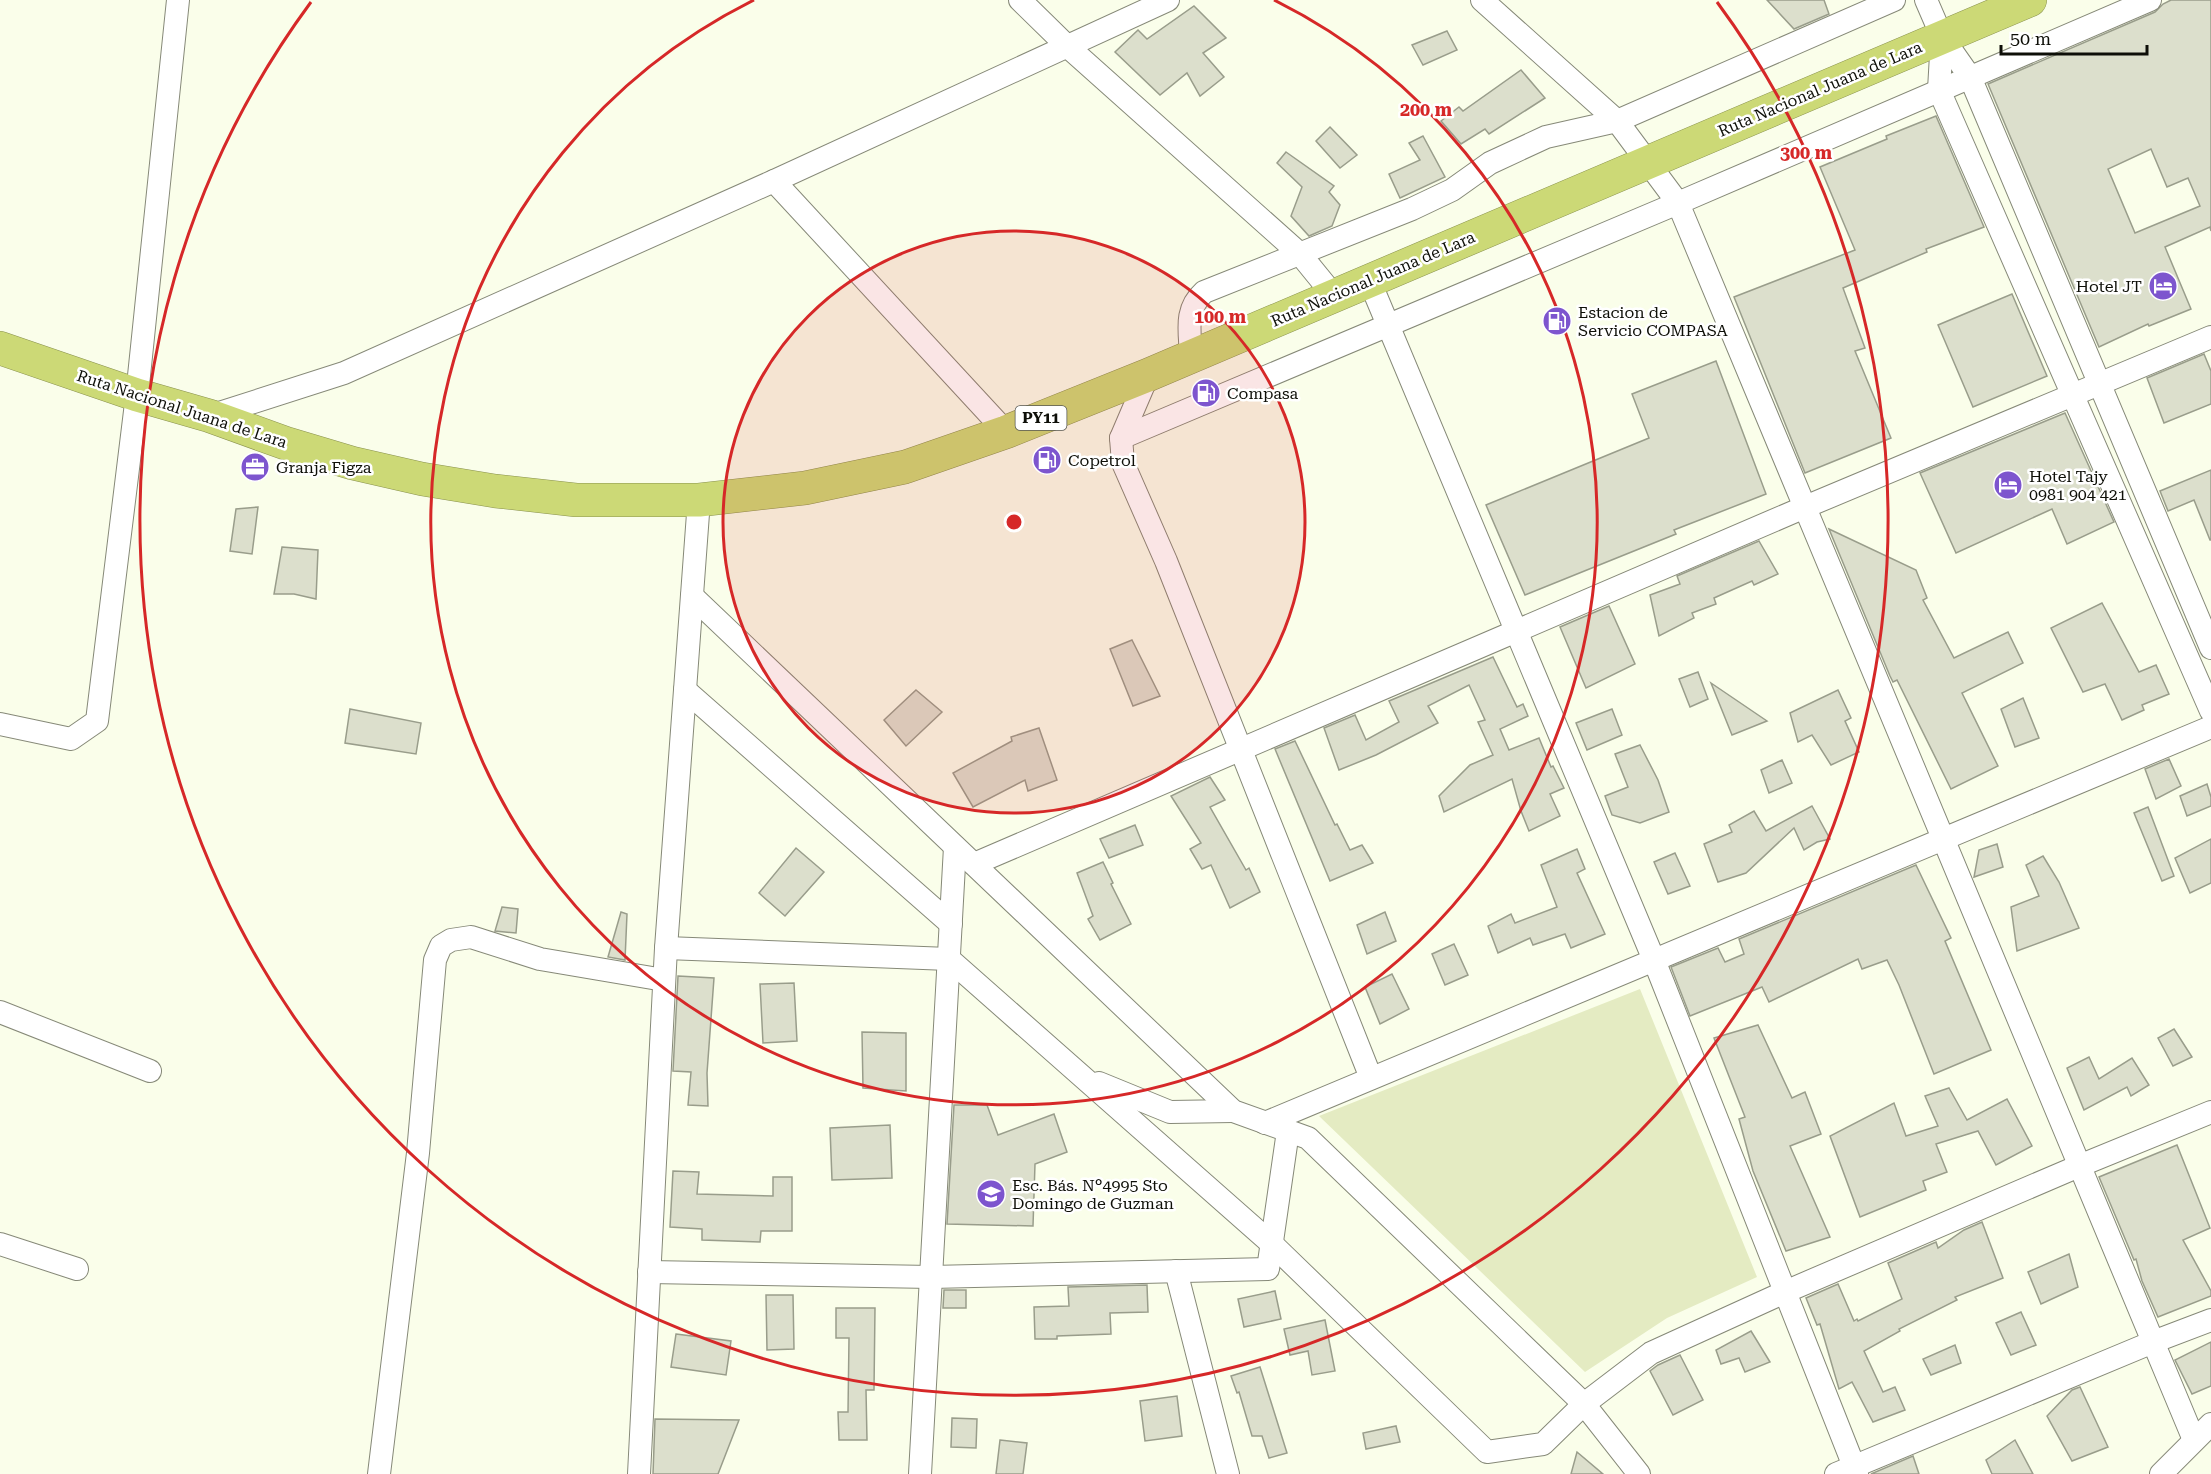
<svg xmlns="http://www.w3.org/2000/svg" width="2211" height="1474" font-family="'Roboto Serif',serif">
	<style>
		.green { fill: #e4ebc2 }
		.building { fill: #dcdfcc; stroke: #999d8b; stroke-width: 1.5; fill-rule: evenodd }
		.lines { fill: none; stroke-linecap: round; stroke-linejoin: round }
		.minor-casing { stroke: #868978; stroke-width: 24 }
		.highway-casing { stroke: #8a9250; stroke-width: 34 }
		.minor { stroke: #fff; stroke-width: 22 }
		.highway { stroke: #ccd976; stroke-width: 33 }
		.ring { fill: none; stroke: #d62828; stroke-width: 3 }
		.labels { text-anchor: middle; dominant-baseline: central; stroke-width: 5; stroke-linejoin: round; paint-order: stroke }
		.shield { fill: #fff; stroke: #565752; stroke-width: 1.5 }
		.shield-label { font-size: 15px; font-weight: bold; fill: #0e0f08 }
		.street-label { font-size: 16px; fill: #0e0f08; stroke: #fff }
		.poi-label { font-size: 16px; fill: #0e0f08; stroke: #fff; text-anchor: start }
		.centre { fill: #d62828; stroke: #fff; stroke-width: 3 }
		.ring-label { font-size: 18px; text-anchor: middle; font-weight: bold; fill: #d62828; stroke: #fff; stroke-width: 5; stroke-linejoin: round; paint-order: stroke }
	</style>
	<rect width="100%" height="100%" fill="#fafeea"/>
	<polygon class="green" points="1640,989 1757,1277 1667,1318 1585,1372 1319,1116"/>
	<g class="building">
		<polygon points="1767,0 1824,0 1829,14 1794,29"/>
		<path d="M2171,0H2211V231L2210,227L2165,247L2191,309L2149,326L2148,324L2099,347L1988,84L2155,12L2163,4ZM2151,149L2167,187L2188,178L2200,206L2135,233L2108,169Z"/>
		<polygon points="1194,6 1226,38 1203,53 1224,77 1200,96 1187,73 1160,95 1115,52 1138,30 1147,39"/>
		<polygon points="1447,31 1457,50 1423,65 1412,45"/>
		<polygon points="1521,70 1545,98 1489,134 1485,129 1461,144 1441,121 1459,107 1463,111"/>
		<polygon points="1936,116 1984,227 1926,249 1927,252 1843,288 1865,348 1855,351 1891,438 1805,473 1734,297 1855,250 1820,167 1887,139 1886,136"/>
		<polygon points="1330,127 1357,155 1340,168 1316,141"/>
		<polygon points="1423,136 1445,177 1400,198 1389,174 1420,160 1409,143"/>
		<polygon points="1286,152 1334,186 1329,192 1340,205 1332,226 1309,236 1291,216 1302,187 1277,163"/>
		<polygon points="2012,294 2047,376 1973,407 1938,325"/>
		<polygon points="2204,354 2211,371 2211,404 2164,423 2147,378"/>
		<polygon points="1716,361 1766,494 1674,530 1676,534 1525,595 1486,505 1649,438 1632,394"/>
		<polygon points="2065,413 2114,522 2067,544 2052,509 1956,553 1920,473"/>
		<polygon points="2211,470 2211,540 2210,540 2194,500 2168,511 2160,491"/>
		<polygon points="258,507 252,554 230,551 236,509"/>
		<polygon points="1829,529 1916,570 1927,598 1923,600 1954,658 2008,632 2023,663 1962,693 1998,766 1951,789 1897,680 1893,682 1890,676"/>
		<polygon points="1759,541 1778,574 1754,585 1752,581 1714,598 1716,604 1692,613 1694,618 1659,636 1650,595 1680,584 1677,576"/>
		<polygon points="282,547 318,550 316,599 294,594 274,594"/>
		<polygon points="2102,603 2139,672 2156,665 2169,694 2142,705 2144,710 2122,720 2105,684 2083,692 2051,628"/>
		<polygon points="1609,606 1635,664 1586,688 1560,627"/>
		<polygon points="1132,640 1160,696 1133,706 1110,649"/>
		<polygon points="1493,657 1517,707 1523,704 1528,716 1500,729 1509,750 1539,738 1551,767 1553,766 1564,788 1550,794 1560,816 1529,831 1521,811 1512,779 1444,812 1439,796 1470,765 1493,755 1478,722 1485,720 1469,685 1428,706 1438,723 1376,755 1339,770 1324,728 1355,715 1366,740 1399,722 1389,701"/>
		<polygon points="1698,672 1708,699 1690,707 1679,679"/>
		<polygon points="1711,683 1767,721 1732,735"/>
		<polygon points="916,690 942,712 906,746 884,720"/>
		<polygon points="1838,690 1851,718 1845,721 1859,752 1831,765 1812,735 1798,742 1790,713"/>
		<polygon points="2023,698 2039,738 2015,747 2001,709"/>
		<polygon points="350,709 421,723 416,754 345,743"/>
		<polygon points="1612,709 1622,735 1587,750 1576,723"/>
		<polygon points="1039,728 1057,780 1028,791 1025,780 973,807 953,773 1012,741 1011,737"/>
		<polygon points="1295,741 1335,825 1337,824 1350,850 1362,845 1373,863 1330,881 1275,749"/>
		<polygon points="1640,745 1658,780 1669,812 1640,823 1612,815 1605,796 1628,787 1615,754"/>
		<polygon points="2169,759 2181,786 2156,799 2145,769"/>
		<polygon points="1782,760 1792,783 1769,793 1761,770"/>
		<polygon points="1210,777 1225,800 1210,807 1246,870 1249,868 1260,892 1230,908 1211,865 1202,869 1190,849 1201,843 1171,796"/>
		<polygon points="2207,784 2211,797 2211,806 2187,816 2180,796"/>
		<polygon points="1812,806 1830,839 1817,842 1804,850 1794,828 1746,873 1718,882 1704,844 1732,832 1729,825 1754,811 1766,831"/>
		<polygon points="2148,807 2174,876 2162,881 2134,813"/>
		<polygon points="1135,825 1143,845 1109,858 1100,839"/>
		<polygon points="2211,839 2211,883 2190,893 2175,858"/>
		<polygon points="1997,844 2003,867 1974,877 1979,850"/>
		<polygon points="796,848 824,872 785,916 759,893"/>
		<polygon points="1577,849 1585,869 1577,873 1605,934 1571,948 1565,934 1533,945 1530,938 1498,953 1488,926 1511,914 1515,923 1557,907 1541,865"/>
		<polygon points="1675,853 1690,886 1668,894 1654,862"/>
		<polygon points="2043,856 2059,882 2079,928 2017,951 2011,907 2039,896 2026,865"/>
		<polygon points="1103,862 1113,883 1111,884 1131,924 1100,940 1088,919 1093,916 1077,873"/>
		<polygon points="1916,865 1951,938 1945,941 1991,1050 1934,1074 1899,985 1887,960 1862,969 1858,959 1769,1002 1762,987 1690,1016 1671,967 1718,948 1725,962 1744,954 1739,939"/>
		<polygon points="502,907 518,909 516,933 495,931"/>
		<polygon points="621,912 627,914 625,960 608,957"/>
		<polygon points="1385,912 1396,941 1367,954 1357,925"/>
		<polygon points="1454,944 1468,975 1445,985 1432,954"/>
		<polygon points="1392,974 1409,1009 1380,1024 1365,987"/>
		<polygon points="678,976 714,978 707,1073 708,1106 688,1105 691,1072 673,1071"/>
		<polygon points="794,983 797,1041 763,1043 760,984"/>
		<polygon points="1758,1025 1792,1098 1805,1092 1821,1134 1790,1146 1830,1237 1786,1251 1753,1171 1739,1119 1745,1117 1714,1038"/>
		<polygon points="2174,1029 2192,1057 2173,1066 2158,1038"/>
		<polygon points="862,1032 906,1033 906,1091 863,1088"/>
		<polygon points="2089,1057 2099,1079 2132,1058 2149,1085 2131,1096 2127,1087 2084,1110 2067,1068"/>
		<polygon points="1949,1088 1967,1120 2007,1099 2032,1146 1996,1165 1978,1131 1936,1144 1947,1172 1923,1181 1926,1190 1860,1217 1830,1136 1894,1103 1906,1136 1938,1126 1925,1096"/>
		<polygon points="954,1105 987,1105 998,1135 1054,1114 1067,1152 1035,1164 1033,1226 947,1224"/>
		<polygon points="890,1125 892,1178 832,1180 830,1128"/>
		<polygon points="2177,1145 2210,1228 2183,1240 2211,1291 2211,1296 2158,1317 2142,1281 2136,1259 2134,1260 2099,1177"/>
		<polygon points="673,1171 699,1172 697,1194 773,1196 773,1177 792,1177 792,1231 761,1231 760,1242 702,1240 702,1229 670,1227"/>
		<polygon points="1982,1222 2003,1278 1955,1297 1957,1300 1899,1329 1900,1331 1864,1351 1883,1392 1895,1387 1905,1410 1873,1422 1852,1382 1839,1389 1820,1324 1817,1325 1806,1298 1838,1284 1854,1321 1857,1319 1858,1321 1902,1299 1888,1263 1936,1242 1938,1248 1964,1230"/>
		<polygon points="2069,1254 2078,1287 2041,1304 2028,1272"/>
		<polygon points="1147,1285 1148,1312 1110,1313 1111,1334 1057,1336 1057,1339 1035,1339 1034,1307 1069,1306 1068,1287"/>
		<polygon points="944,1290 966,1290 966,1308 943,1308"/>
		<polygon points="1275,1291 1281,1319 1244,1327 1238,1299"/>
		<polygon points="766,1295 793,1295 794,1349 767,1350"/>
		<polygon points="836,1308 875,1308 874,1390 866,1390 867,1440 839,1440 838,1412 848,1412 849,1338 836,1338"/>
		<polygon points="2021,1312 2036,1345 2011,1355 1996,1323"/>
		<polygon points="1325,1320 1335,1371 1312,1375 1308,1351 1290,1355 1284,1329"/>
		<polygon points="1751,1331 1770,1362 1745,1372 1739,1358 1721,1364 1716,1350"/>
		<polygon points="676,1334 731,1341 726,1375 671,1367"/>
		<polygon points="2211,1342 2211,1386 2192,1394 2175,1360"/>
		<polygon points="1955,1345 1961,1363 1931,1375 1923,1359"/>
		<polygon points="1680,1355 1703,1400 1673,1415 1650,1371 1658,1365"/>
		<polygon points="1260,1367 1287,1453 1269,1458 1262,1436 1252,1436 1239,1392 1237,1393 1231,1376"/>
		<polygon points="2080,1387 2108,1447 2072,1461 2047,1416 2072,1390"/>
		<polygon points="1177,1396 1182,1436 1145,1441 1140,1401"/>
		<polygon points="952,1418 977,1419 976,1448 951,1447"/>
		<polygon points="655,1419 739,1420 718,1474 653,1474"/>
		<polygon points="1396,1426 1400,1442 1366,1449 1363,1433"/>
		<polygon points="1000,1440 1027,1443 1023,1474 996,1474"/>
		<polygon points="2015,1440 2033,1474 1992,1474 1986,1460"/>
		<polygon points="1577,1452 1603,1474 1571,1474"/>
		<polygon points="1913,1456 1919,1474 1871,1474"/>
	</g>
	<g class="lines">
		<g class="minor-casing">
			<g id="minor">
				<polyline points="1020,0 1066,45 1300,254 1335,297"/>
				<polyline points="1482,0 1617,121 1678,203 2194,1440"/>
				<polyline points="1926,0 1942,37 1970,77 2211,648"/>
				<polyline points="1942,37 1939,90 2211,711"/>
				<polyline points="774,181 1006,432"/>
				<polyline points="1370,282 1654,960 1857,1474"/>
				<path d="M1191,356C1190,331 1184,310 1204,292L1412,209L1452,190L1490,163L1546,137L1617,121L1894,0"/>
				<polyline points="1148,375 1121,438 1123,463 1166,561 1371,1078"/>
				<polyline points="210,416 344,373 774,181 1168,0"/>
				<polyline points="1121,438 1678,203 2150,0"/>
				<polyline points="692,596 1233,1111 1308,1138 1584,1404 1639,1474"/>
				<polyline points="685,690 951,924"/>
				<polyline points="0,724 71,739 97,721 137,395 178,0"/>
				<polyline points="974,864 1805,507 2211,337"/>
				<polyline points="666,948 949,959 1272,1244 1487,1452 1543,1444 1584,1404 1651,1353 1785,1292 2079,1166 2211,1112"/>
				<polyline points="0,1012 150,1071"/>
				<polyline points="1099,1083 1170,1112 1233,1111"/>
				<polyline points="1265,1123 2211,727"/>
				<polyline points="0,1244 77,1269"/>
				<polyline points="1176,1271 1228,1474"/>
				<polyline points="649,1272 931,1277 1268,1269 1288,1131"/>
				<polyline points="379,1474 418,1153 435,960 441,946 451,940 471,937 540,959 664,980"/>
				<polyline points="639,1474 666,948 699,500"/>
				<polyline points="920,1474 955,847"/>
				<polyline points="1836,1474 2153,1342 2211,1320"/>
				<polyline points="2161,1474 2211,1424"/>
			</g>
		</g>
		<g class="highway-casing">
			<polyline id="highway" points="0,348 137,395 210,416 285,443 352,463 422,479 495,491 576,500 699,500 805,488 905,467 1006,432 1148,375 2030,0"/>
		</g>
		<use href="#minor" class="minor"/>
		<use href="#highway" class="highway"/>
	</g>
	<circle cx="1014" cy="522" r="291" fill="#d62828" fill-opacity=".12"/>
	<g class="ring">
		<circle cx="1014" cy="522" r="291"/>
		<path d="M1274 0A583 583 0 1 1 754 0"/>
		<path d="M1717 2A874 874 0 1 1 311 2"/>
	</g>
	<defs>
		<g id="hotel-disc" transform="scale(1.5)"><circle r="9.5" fill="#7d55ce" stroke="#fff"/><path d="M-6-4.5h1.5V1H6V5H4.5V3h-9V5H-6ZM-4 0a1.8 1.8 0 1 1 3.6 0ZM.5 0V-2.5h3Q6-2.5 6 0Z" fill="#fff"/></g>
		<g id="fuel-disc" transform="scale(1.5)"><circle r="9.5" fill="#7d55ce" stroke="#fff"/><path d="M-5.5-6h7V0h2V4h1.3V-2.5L3-4.5l.8-.8L6-3V5H2.5V1h-1V6h-7ZM-4.2-4.7v3.2H.2V-4.7Z" fill="#fff"/></g>
		<g id="office-disc" transform="scale(1.5)"><circle r="9.5" fill="#7d55ce" stroke="#fff"/><path d="M-6-3h4V-5.5h4V-3h4V5H-6ZM-1-4.5V-3h2v-1.5ZM-6 0V1H6V0Z" fill="#fff"/></g>
		<g id="school-disc" transform="scale(1.5)"><circle r="9.5" fill="#7d55ce" stroke="#fff"/><path d="M0-5L7-2L0 1L-7-2ZM-4 1L0 2.5L4 1V4Q0 6-4 4Z" fill="#fff"/></g>
	</defs>
	<g fill-rule="evenodd">
		<use href="#hotel-disc" x="2163" y="286"/>
		<use href="#fuel-disc" x="1557" y="321"/>
		<use href="#fuel-disc" x="1206" y="393"/>
		<use href="#fuel-disc" x="1047" y="460"/>
		<use href="#office-disc" x="255" y="467"/>
		<use href="#hotel-disc" x="2008" y="485"/>
		<use href="#school-disc" x="991" y="1194"/>
	</g>
	<g class="labels">
		<rect class="shield" x="1015.5" y="406" width="51" height="24" rx="4.5"/>
		<g class="shield-label">
			<text x="1041" y="418">PY11</text>
		</g>
		<g class="street-label">
			<text transform="translate(1820 89) rotate(-23)">Ruta Nacional Juana de Lara</text>
			<text transform="translate(1373 279) rotate(-23)">Ruta Nacional Juana de Lara</text>
			<text transform="translate(182 409) rotate(18)">Ruta Nacional Juana de Lara</text>
		</g>
		<g class="poi-label">
			<text x="2142" y="286" text-anchor="end">Hotel JT</text>
			<text x="1578" y="312">Estacion de<tspan x="1578" dy="18">Servicio COMPASA</tspan></text>
			<text x="1227" y="393">Compasa</text>
			<text x="1068" y="460">Copetrol</text>
			<text x="276" y="467">Granja Figza</text>
			<text x="2029" y="476">Hotel Tajy<tspan x="2029" dy="18">0981 904 421</tspan></text>
			<text x="1012" y="1185">Esc. Bás. N°4995 Sto<tspan x="1012" dy="18">Domingo de Guzman</tspan></text>
		</g>
	</g>
	<circle cx="1014" cy="522" r="9" class="centre"/>
	<g class="ring-label">
		<text x="1426" y="116">200 m</text>
		<text x="1806" y="159">300 m</text>
		<text x="1220" y="323">100 m</text>
	</g>
	<path d="M2001 45v9h146v-9" fill="none" stroke="#0e0f08" stroke-width="3"/>
	<text x="2010" y="45" font-size="18" fill="#0e0f08" stroke="#ffffff" stroke-width="4.5" paint-order="stroke">50 m</text>
</svg>
